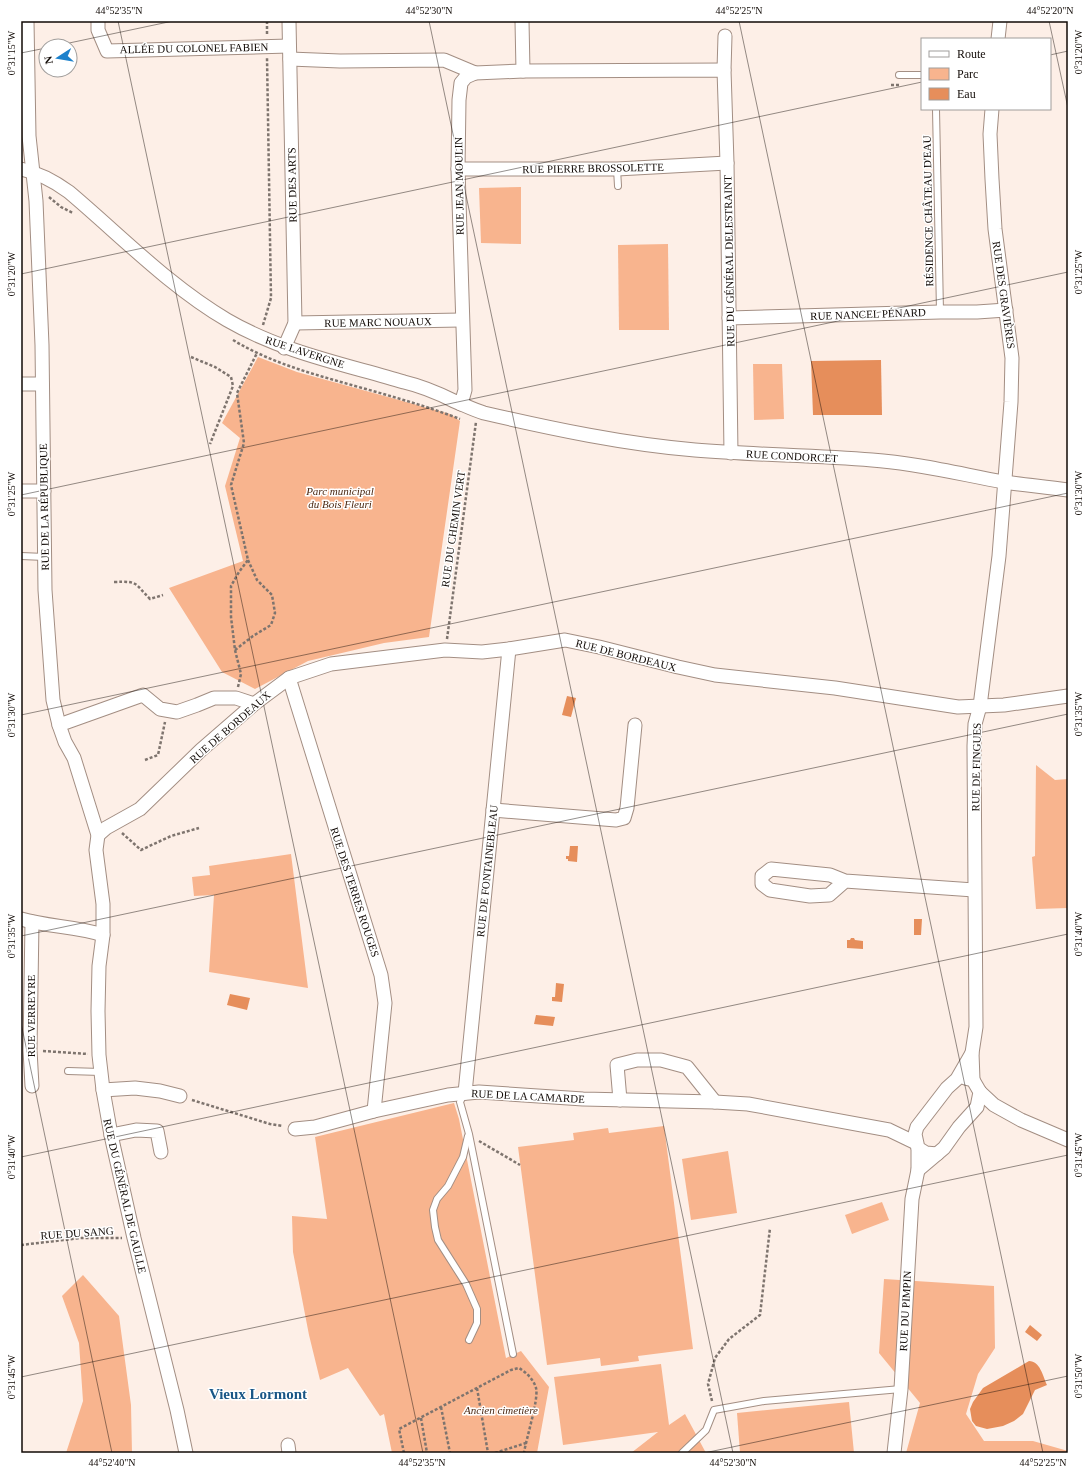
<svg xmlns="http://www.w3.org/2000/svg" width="1089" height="1474" font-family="Georgia,serif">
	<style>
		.green { fill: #f8b48e }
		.water { fill: #e68e5b }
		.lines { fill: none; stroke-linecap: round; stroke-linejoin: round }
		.service-casing { stroke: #a38e83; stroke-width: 8 }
		.minor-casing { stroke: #a38e83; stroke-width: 15 }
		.path { stroke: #7e746e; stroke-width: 2.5; stroke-dasharray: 3 2; stroke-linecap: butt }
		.service { stroke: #fff; stroke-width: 6 }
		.minor { stroke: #fff; stroke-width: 13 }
		.ticks { fill: none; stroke: #110a06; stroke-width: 1; stroke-opacity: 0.45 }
		.labels { text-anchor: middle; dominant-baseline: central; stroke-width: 3; stroke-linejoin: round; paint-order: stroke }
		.street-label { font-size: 11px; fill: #110a06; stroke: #fff }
		.park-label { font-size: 11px; font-style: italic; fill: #4b2812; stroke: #fff }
		.district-label { font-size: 15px; font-weight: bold; fill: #195686; stroke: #fff }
		.neatline { fill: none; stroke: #110a06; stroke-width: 1.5 }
		.ticks-label { font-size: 10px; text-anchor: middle; fill: #110a06 }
	</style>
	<rect width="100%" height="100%" fill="#fdefe7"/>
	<g class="green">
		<polygon points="521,187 521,244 481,243 479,188"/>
		<polygon points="668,244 669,330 619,330 618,245"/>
		<polygon points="258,357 297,372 450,414 460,421 429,637 384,643 308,661 255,689 222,672 169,588 243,561 225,486 240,438 222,423"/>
		<polygon points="753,364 782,364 784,419 754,420"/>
		<polygon points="1036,765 1055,780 1068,779 1068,908 1036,909 1032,857 1035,856"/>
		<polygon points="291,854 308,988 209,972 214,895 194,896 192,877 210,875 209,866"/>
		<polygon points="454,1103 459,1119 506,1358 521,1351 549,1387 537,1453 392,1453 384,1414 380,1416 348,1368 320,1380 309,1335 293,1252 292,1216 327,1219 315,1137"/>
		<polygon points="664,1126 693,1349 638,1356 639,1361 601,1366 600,1358 547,1365 518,1147 574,1140 573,1133 608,1128 609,1133"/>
		<polygon points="728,1151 737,1213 691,1220 682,1159"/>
		<polygon points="882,1202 889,1220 852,1234 845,1215"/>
		<polygon points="83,1275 119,1316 131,1405 132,1453 66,1453 83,1401 79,1343 62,1296"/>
		<polygon points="884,1279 994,1286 995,1348 978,1374 966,1414 984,1441 1033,1441 1068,1451 1068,1453 906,1453 920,1403 879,1353"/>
		<polygon points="661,1364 669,1425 685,1414 706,1453 631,1453 658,1432 563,1445 554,1377"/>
		<polygon points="849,1402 854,1453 740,1453 737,1413"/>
	</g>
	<g class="water">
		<polygon points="881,360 882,415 813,415 811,361"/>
		<polygon points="567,696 576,698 571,717 562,715"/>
		<polygon points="570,846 578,846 577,862 568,861 568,859 566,859 566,856 569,856"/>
		<polygon points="914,919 922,919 921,935 914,935"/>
		<polygon points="851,938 854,938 855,940 863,941 863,949 847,948 847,940 850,940"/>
		<polygon points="556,983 564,984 562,1002 552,1001 552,997 555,997"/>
		<polygon points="230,994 250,998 247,1010 227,1005"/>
		<polygon points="536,1015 555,1017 553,1026 534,1024"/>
		<polygon points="1030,1325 1042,1335 1037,1341 1025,1332"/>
		<path d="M1029,1361C1040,1361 1043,1376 1047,1385L1035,1390L1023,1414L1014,1421L1003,1426L987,1429L976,1426L972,1421L970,1409L973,1402L983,1388Z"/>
	</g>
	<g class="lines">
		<g class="service-casing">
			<g id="service">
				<polyline points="899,75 922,75"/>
				<polyline points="936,109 940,312"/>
				<polyline points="617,169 618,186"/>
				<polyline points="21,556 45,557"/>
				<polyline points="68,1071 101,1072"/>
				<polyline points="464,1094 460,1102 469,1134 513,1354"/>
				<polyline points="468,1136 463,1157 448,1186 437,1199 433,1210 435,1227 438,1240 466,1284 477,1309 477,1323 469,1340"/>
				<polyline points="682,1453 706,1430 714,1410 764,1401 901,1389"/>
			</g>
		</g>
		<g class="minor-casing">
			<g id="minor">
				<polyline points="27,21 29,136 36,201 42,345 45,590 53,700 59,725 65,742 74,758 98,835 96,850 103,904 103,935 99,966 98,1011 99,1055 103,1090 111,1135 134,1238 177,1410 186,1453"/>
				<polyline points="98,21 98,30 107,51 289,46"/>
				<polyline points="998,39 1000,21"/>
				<polyline points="290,59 340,61 444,60 475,73"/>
				<polyline points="724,70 725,36"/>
				<polyline points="523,71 724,70 727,163 731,453"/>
				<path d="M21,169C39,173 54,181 69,192C120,235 169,286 227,320C282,352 344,364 404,382C421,386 438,393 454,401C464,405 474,410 484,413C553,429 624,444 695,450C754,455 813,455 872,460C916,463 960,474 1004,482C1025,485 1047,487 1068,490"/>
				<polyline points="458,169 617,169 727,163"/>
				<polyline points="729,318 940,312 977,312 1006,310"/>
				<polyline points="295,323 461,320"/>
				<polyline points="284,348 295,323 289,21"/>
				<polyline points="21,384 42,384"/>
				<polyline points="461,404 465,390 458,169 459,100 461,83 466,77 475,73 523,71 522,21"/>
				<polyline points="21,491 44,491"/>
				<polyline points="289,678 381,975 385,1003 374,1111"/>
				<polyline points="59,725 143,695 160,709 177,712 197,705 214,698 236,698 254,704"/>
				<polyline points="493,810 616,820 624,818 627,808 635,725"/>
				<polyline points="98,835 106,828 140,809 201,750 254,704 289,678 331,664 445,650 482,652 509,649 565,640 599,647 678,667 715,675 835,688 958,707 1004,705 1068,696"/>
				<polyline points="845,881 830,875 771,869 762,876 762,884 770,890 810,896 829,895 845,881 974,890"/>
				<path d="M21,919C48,927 76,926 103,935"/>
				<polyline points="32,922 30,1050 32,1086"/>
				<polyline points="973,1080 972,1053 976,1027 974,746 975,724 980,706 999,556 1011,402 1012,358 995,229 992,179 990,134 992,109"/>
				<polyline points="103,1090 135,1088 160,1091 180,1096"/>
				<polyline points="980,1092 994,1105 1021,1120 1068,1140"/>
				<polyline points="465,1093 509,649"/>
				<polyline points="620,1100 617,1065 637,1060 661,1060 687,1067 715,1102"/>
				<polyline points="295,1129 315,1127 374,1111 448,1095 479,1092 583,1099 715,1102 748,1104 889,1130 916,1143"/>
				<polyline points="111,1135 136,1130 157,1131 161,1152"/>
				<polyline points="937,1154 926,1153 918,1148 915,1134 917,1127 947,1088 957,1079 972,1053"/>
				<polyline points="918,1170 944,1148 959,1127 977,1107 980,1092 973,1080 965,1078"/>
				<polyline points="288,1445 289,1453"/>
				<polyline points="894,1453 901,1389 912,1199 918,1170 918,1148"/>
			</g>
		</g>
		<g class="path">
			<polyline points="267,21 267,34"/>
			<polyline points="891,85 899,85"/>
			<polyline points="49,197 61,207 73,213"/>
			<polyline points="263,325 271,298 267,57"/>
			<path d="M233,340C271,363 313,374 355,386C391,396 426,406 460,419"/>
			<polyline points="191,357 215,367 231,377 233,386 210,444"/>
			<path d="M114,582C139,581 134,583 150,599L163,595"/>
			<polyline points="447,639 476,422"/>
			<polyline points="235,650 253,636 271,625 275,613 272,595 257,580 248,560"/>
			<polyline points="238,687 241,674 235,650 231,617 231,586 239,572 248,560 231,485 244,443 237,393 257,353"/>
			<polyline points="145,760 158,755 165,722"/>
			<polyline points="122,833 141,850 171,836 199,828"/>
			<polyline points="43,1051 88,1054"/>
			<polyline points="192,1100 270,1124 283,1126"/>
			<polyline points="479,1141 520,1165"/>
			<polyline points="21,1245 81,1238 122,1238"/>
			<polyline points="477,1388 488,1453"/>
			<polyline points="712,1401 708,1384 715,1358 729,1339 760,1315 770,1228"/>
			<polyline points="441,1407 450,1453"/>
			<polyline points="421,1418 427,1453"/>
			<path d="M404,1453L399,1429L511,1370L519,1368C526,1372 534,1380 536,1388C539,1399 526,1439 524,1453"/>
			<polyline points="495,1453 526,1443"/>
		</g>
		<use href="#service" class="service"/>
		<use href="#minor" class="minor"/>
	</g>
	<path class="ticks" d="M118,21L423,1453M429,21L733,1453M739,21L1043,1453M1049,21L1068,108M55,46L173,21M21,53L46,48M1050,55L1068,51M21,274L922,82M21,495L1068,272M21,715L1068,493M21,936L1068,714M21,1023L112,1453M21,1157L1068,934M21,1377L1068,1155M704,1453L1068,1376"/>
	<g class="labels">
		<g class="street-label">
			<text transform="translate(194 48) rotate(-1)">ALLÉE DU COLONEL FABIEN</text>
			<text transform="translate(593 168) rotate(-1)">RUE PIERRE BROSSOLETTE</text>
			<text transform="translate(292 185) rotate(-91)">RUE DES ARTS</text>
			<text transform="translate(459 186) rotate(-91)">RUE JEAN MOULIN</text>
			<text transform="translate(928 211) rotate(-91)">RÉSIDENCE CHÂTEAU D'EAU</text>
			<text transform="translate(729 261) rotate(-91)">RUE DU GÉNÉRAL DELESTRAINT</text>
			<text transform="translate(1004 295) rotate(82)">RUE DES GRAVIÈRES</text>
			<text transform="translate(868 314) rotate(-2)">RUE NANCEL PÉNARD</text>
			<text transform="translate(378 322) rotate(-1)">RUE MARC NOUAUX</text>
			<text transform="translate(305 352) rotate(18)">RUE LAVERGNE</text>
			<text transform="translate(792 456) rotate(3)">RUE CONDORCET</text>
			<text transform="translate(44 507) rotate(-91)">RUE DE LA RÉPUBLIQUE</text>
			<text transform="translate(453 529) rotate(-82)">RUE DU CHEMIN VERT</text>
			<text transform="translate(626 655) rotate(14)">RUE DE BORDEAUX</text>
			<text transform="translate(230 727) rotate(-41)">RUE DE BORDEAUX</text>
			<text transform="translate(976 767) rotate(-89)">RUE DE FINGUES</text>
			<text transform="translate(487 871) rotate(-84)">RUE DE FONTAINEBLEAU</text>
			<text transform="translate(355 892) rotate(72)">RUE DES TERRES ROUGES</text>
			<text transform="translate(31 1016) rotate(-90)">RUE VERREYRE</text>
			<text transform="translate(528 1096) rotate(3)">RUE DE LA CAMARDE</text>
			<text transform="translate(125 1196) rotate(77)">RUE DU GÉNÉRAL DE GAULLE</text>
			<text transform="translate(77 1233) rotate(-4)">RUE DU SANG</text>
			<text transform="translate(905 1311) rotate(-87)">RUE DU PIMPIN</text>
		</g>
		<g class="park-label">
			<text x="340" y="491">Parc municipal<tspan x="340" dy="13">du Bois Fleuri</tspan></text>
			<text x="501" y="1410">Ancien cimetière</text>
		</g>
		<g class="district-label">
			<text x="258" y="1394">Vieux Lormont</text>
		</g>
	</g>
	<rect width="1089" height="1474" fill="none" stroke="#ffffff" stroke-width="44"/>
	<rect x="921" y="38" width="130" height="72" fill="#ffffff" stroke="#a09d9b"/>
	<rect x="929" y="51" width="20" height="6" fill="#ffffff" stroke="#a09d9b"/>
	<text x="957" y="58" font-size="12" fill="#110a06">Route</text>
	<rect x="929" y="68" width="20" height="12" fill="#f8b48e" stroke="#a09d9b"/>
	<text x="957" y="78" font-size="12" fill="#110a06">Parc</text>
	<rect x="929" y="88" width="20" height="12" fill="#e68e5b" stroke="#a09d9b"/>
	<text x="957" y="98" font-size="12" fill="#110a06">Eau</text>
	<g transform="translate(58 58) rotate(258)"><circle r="19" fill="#ffffff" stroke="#a09d9b"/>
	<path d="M0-3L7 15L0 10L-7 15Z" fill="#1c81cc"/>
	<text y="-6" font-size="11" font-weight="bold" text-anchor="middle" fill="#110a06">N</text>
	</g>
	<rect x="22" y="22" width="1045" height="1430" class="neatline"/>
	<g class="ticks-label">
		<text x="119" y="14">44°52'35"N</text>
		<text x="429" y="14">44°52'30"N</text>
		<text x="739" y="14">44°52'25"N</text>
		<text x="1050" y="14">44°52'20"N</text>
		<text transform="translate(1078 52) rotate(-90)" y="4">0°31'20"W</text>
		<text transform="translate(11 53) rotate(-90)" y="4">0°31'15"W</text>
		<text transform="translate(1078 272) rotate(-90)" y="4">0°31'25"W</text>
		<text transform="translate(11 274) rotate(-90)" y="4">0°31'20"W</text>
		<text transform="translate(1078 493) rotate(-90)" y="4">0°31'30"W</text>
		<text transform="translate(11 494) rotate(-90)" y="4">0°31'25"W</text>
		<text transform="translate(1078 714) rotate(-90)" y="4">0°31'35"W</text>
		<text transform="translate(11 715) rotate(-90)" y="4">0°31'30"W</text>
		<text transform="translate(1078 934) rotate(-90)" y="4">0°31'40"W</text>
		<text transform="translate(11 936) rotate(-90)" y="4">0°31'35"W</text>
		<text transform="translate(1078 1155) rotate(-90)" y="4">0°31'45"W</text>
		<text transform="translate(11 1157) rotate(-90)" y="4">0°31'40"W</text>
		<text transform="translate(1078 1376) rotate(-90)" y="4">0°31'50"W</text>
		<text transform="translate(11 1377) rotate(-90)" y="4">0°31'45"W</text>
		<text x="112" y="1466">44°52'40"N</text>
		<text x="422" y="1466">44°52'35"N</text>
		<text x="733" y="1466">44°52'30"N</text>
		<text x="1043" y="1466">44°52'25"N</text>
	</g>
</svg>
